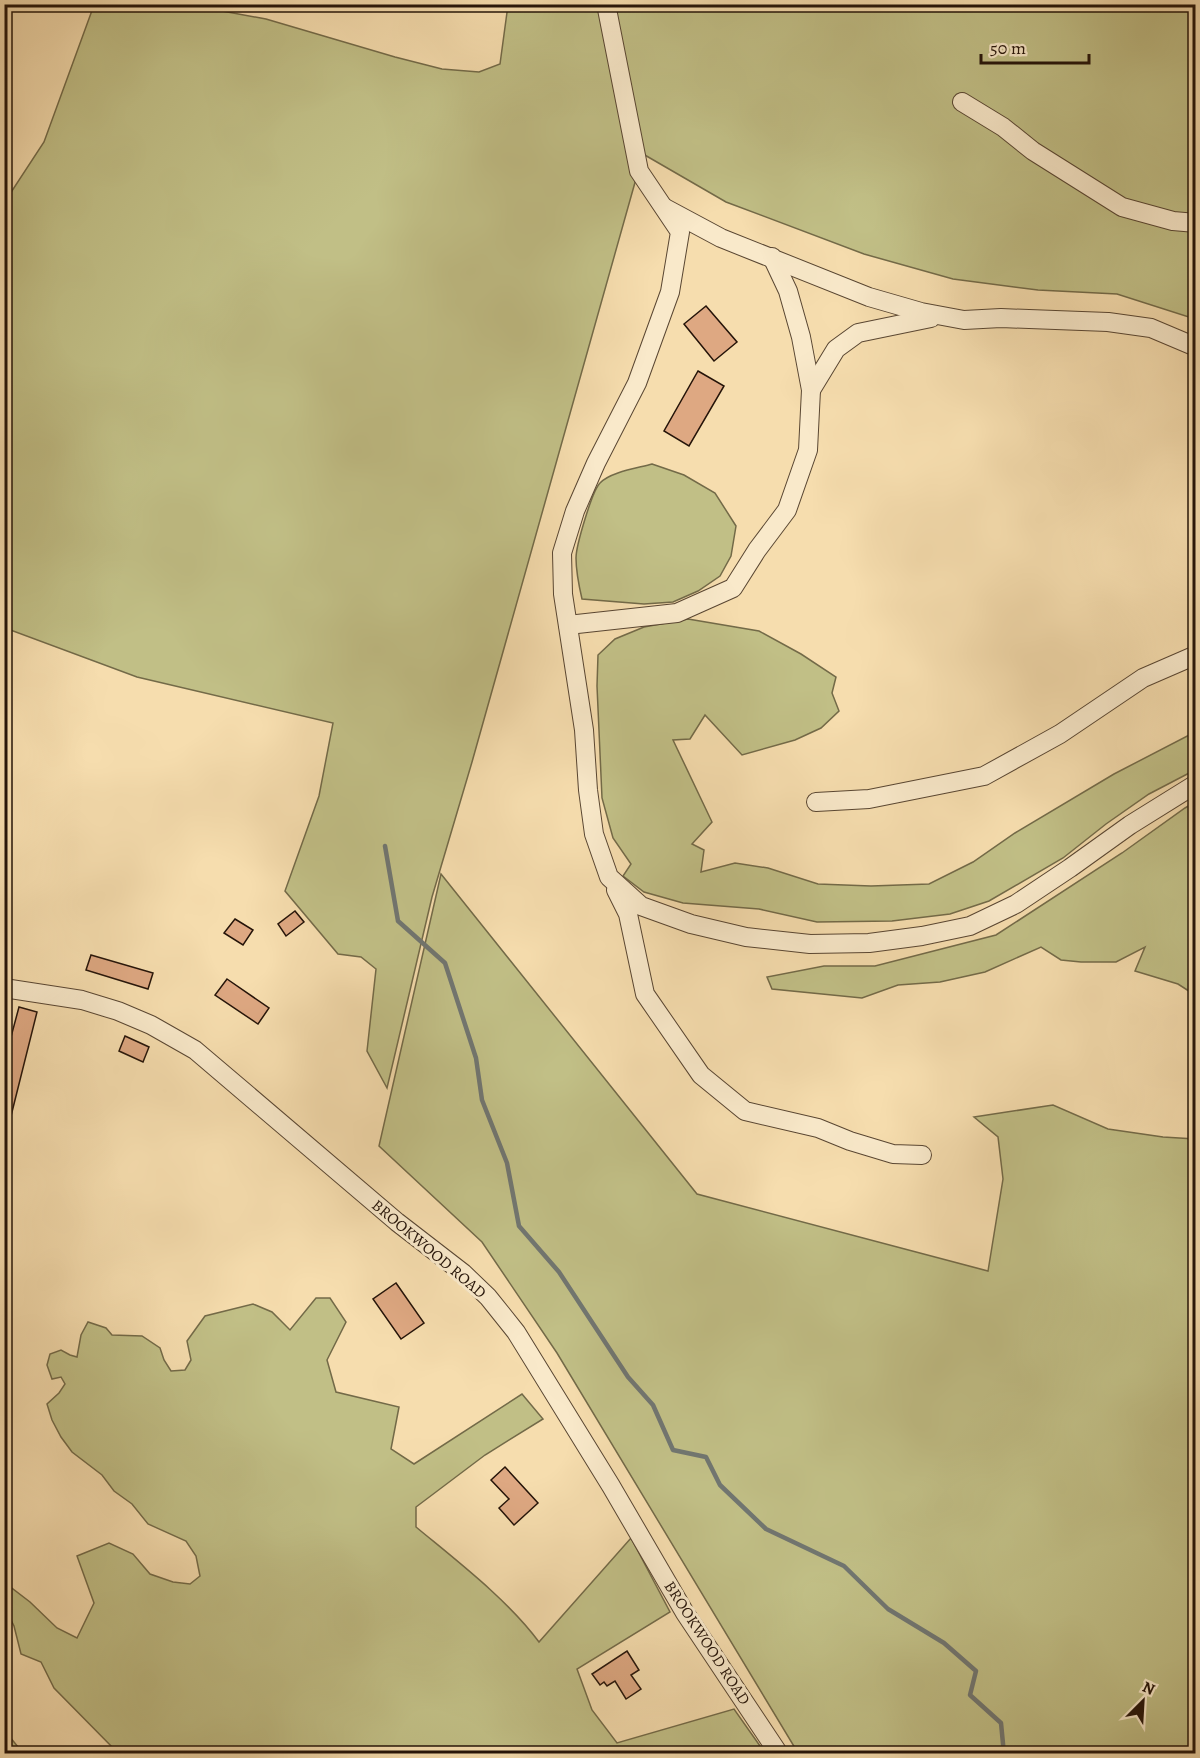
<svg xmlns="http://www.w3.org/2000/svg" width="1200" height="1758" font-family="Alegreya,serif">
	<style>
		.green { fill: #c1bf86; stroke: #736a48; stroke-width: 1.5 }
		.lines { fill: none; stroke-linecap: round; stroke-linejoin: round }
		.stream { stroke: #717671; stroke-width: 4.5 }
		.building { fill: #dea882; stroke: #251409; stroke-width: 1.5 }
		.minor-casing { stroke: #594632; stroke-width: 20 }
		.minor { stroke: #f9e9ca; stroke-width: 18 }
		.labels { text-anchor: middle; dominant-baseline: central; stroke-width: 6; stroke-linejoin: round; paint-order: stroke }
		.street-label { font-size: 16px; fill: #251409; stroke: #f9e9ca }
	</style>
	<rect width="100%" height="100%" fill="#f6ddae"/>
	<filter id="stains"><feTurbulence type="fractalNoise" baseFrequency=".00333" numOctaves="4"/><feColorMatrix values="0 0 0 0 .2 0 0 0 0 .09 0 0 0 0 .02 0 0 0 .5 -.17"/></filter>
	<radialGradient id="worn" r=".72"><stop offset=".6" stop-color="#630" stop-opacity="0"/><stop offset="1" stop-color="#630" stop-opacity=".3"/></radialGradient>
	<g class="green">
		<polygon points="184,4 266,19 395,57 442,69 479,72 500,64 508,5 1195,5 1195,319 1117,294 1038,290 953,279 864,254 726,202 643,154 472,762 432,897 387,1088 367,1051 376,969 361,957 338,954 285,891 319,796 333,723 137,677 5,628 4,203 44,142 94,5"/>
		<path d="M652,464L684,475L715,493L736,526L731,556L720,576L698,591L673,602L644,604L582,599C579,586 576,572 576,558C576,546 592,491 600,483C610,472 638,468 652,464Z"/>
		<polygon points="688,619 759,631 801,654 836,677 832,693 839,711 821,728 795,740 742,755 705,715 690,739 673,740 712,822 692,844 704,850 701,872 735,863 768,868 818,884 871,886 929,884 973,862 1015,833 1114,774 1195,732 1195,770 1149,794 1106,824 1063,858 989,901 950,914 892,921 817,922 759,909 683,903 644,892 623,876 631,864 613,838 602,798 597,686 598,655 615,639 644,627"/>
		<polygon points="1195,802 1195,995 1178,984 1135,971 1145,947 1116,962 1081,962 1061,960 1041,947 985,972 940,982 898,985 862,998 772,989 767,977 824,966 875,966 996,935 1122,853 1185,808"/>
		<polygon points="441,874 697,1194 988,1271 1003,1179 998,1137 974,1117 1053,1105 1108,1129 1163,1137 1195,1139 1195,1753 798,1753 557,1353 482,1242 379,1146"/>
		<path d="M316,1298H330L346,1322L327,1360L336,1392L399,1407L391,1449L414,1464L522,1394L543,1419L485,1455L416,1507V1527C457,1561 508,1600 539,1642L631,1538L670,1612L577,1669L592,1710L617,1743L734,1709L765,1753H118L54,1688L41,1662L21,1654L14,1626L5,1608L4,1589L9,1586L30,1602L57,1628L77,1638L94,1603L77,1556L109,1543L133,1554L150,1574L173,1582L190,1584L200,1576L196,1556L186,1541L148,1524L132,1504L114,1491L102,1475L72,1452L61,1437L52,1420L47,1404L59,1393L65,1384L61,1377L52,1379L47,1365L50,1354L61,1350L70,1355L77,1357L81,1335L88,1322L106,1328L112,1335L142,1336L160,1348L164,1360L171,1371L185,1370L191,1360L187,1341L205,1316L253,1304L272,1312L290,1330Z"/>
		<polygon points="5,1731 23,1753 5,1753"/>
	</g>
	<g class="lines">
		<polyline class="stream" points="385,846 398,921 445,963 476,1058 482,1100 507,1163 519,1226 559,1272 628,1377 653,1405 673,1450 706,1457 720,1485 766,1529 844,1566 888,1609 944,1643 976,1671 970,1695 1001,1723 1004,1754"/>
	</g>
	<g class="building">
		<polygon points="706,306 737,342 714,361 684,324"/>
		<polygon points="698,371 724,386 689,446 664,431"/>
		<polygon points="295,911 304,922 286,936 278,924"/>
		<polygon points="235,919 253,930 243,945 224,933"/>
		<polygon points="91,955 153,973 148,989 86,970"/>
		<polygon points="227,979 269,1008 258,1024 215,995"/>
		<polygon points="19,1007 37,1012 9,1124 4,1124 4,1063"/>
		<polygon points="125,1036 149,1047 143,1062 119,1051"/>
		<polygon points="396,1283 424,1323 401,1339 373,1299"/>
		<polygon points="505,1467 538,1503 514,1525 499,1508 509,1499 491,1480"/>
		<polygon points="627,1651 639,1670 631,1675 641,1689 626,1699 615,1681 607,1686 604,1682 600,1685 592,1674"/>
	</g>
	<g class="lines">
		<g class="minor-casing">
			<g id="minor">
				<polyline points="606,4 639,171 680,232 670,292 637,383 596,463 575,511 562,553 563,594 584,730 588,790 594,834 609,877 641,906 691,924 746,937 810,944 869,943 922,936 970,926 1016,904 1070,868 1130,825 1196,784"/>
				<polyline points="962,102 1003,127 1033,151 1122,207 1173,221 1196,223"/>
				<polyline points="665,208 721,238 869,297 921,312 964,320 1001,318 1108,322 1151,328 1196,347"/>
				<polyline points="811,390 836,349 858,333 931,318"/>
				<polyline points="568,625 677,613 733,588 757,550 787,510 808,450 811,390 801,337 788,291 772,257"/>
				<polyline points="816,802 869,799 984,776 1060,734 1143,678 1196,655"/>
				<polyline points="616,890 628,914 645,994 701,1075 745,1111 818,1128 850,1141 893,1154 922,1155"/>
				<polyline points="4,988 82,1000 118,1011 151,1025 195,1050 397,1222 463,1273 488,1297 516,1332 611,1486 685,1613 779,1754"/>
			</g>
		</g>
		<use href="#minor" class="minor"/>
	</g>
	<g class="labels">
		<g class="street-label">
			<text transform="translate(429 1249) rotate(40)">BROOKWOOD ROAD</text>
			<text transform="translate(707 1643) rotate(57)">BROOKWOOD ROAD</text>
		</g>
	</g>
	<rect width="1200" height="1758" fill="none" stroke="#f6ddae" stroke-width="24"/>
	<rect x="6" y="6" width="1188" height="1746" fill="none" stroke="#251409" stroke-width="3"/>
	<rect x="12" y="12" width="1176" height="1734" fill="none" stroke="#251409" stroke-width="1.5"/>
	<g transform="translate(1143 1701) rotate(24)" stroke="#f9e9ca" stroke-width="4.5" paint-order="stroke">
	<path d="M0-4.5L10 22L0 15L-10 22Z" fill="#251409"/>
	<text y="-9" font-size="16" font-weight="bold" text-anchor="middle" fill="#251409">N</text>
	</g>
	<path d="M981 54v9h108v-9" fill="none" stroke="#251409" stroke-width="3"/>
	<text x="990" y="54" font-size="18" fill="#251409" stroke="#f9e9ca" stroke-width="4.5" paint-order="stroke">50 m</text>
	<rect width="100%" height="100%" filter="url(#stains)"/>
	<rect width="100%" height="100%" fill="url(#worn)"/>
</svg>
